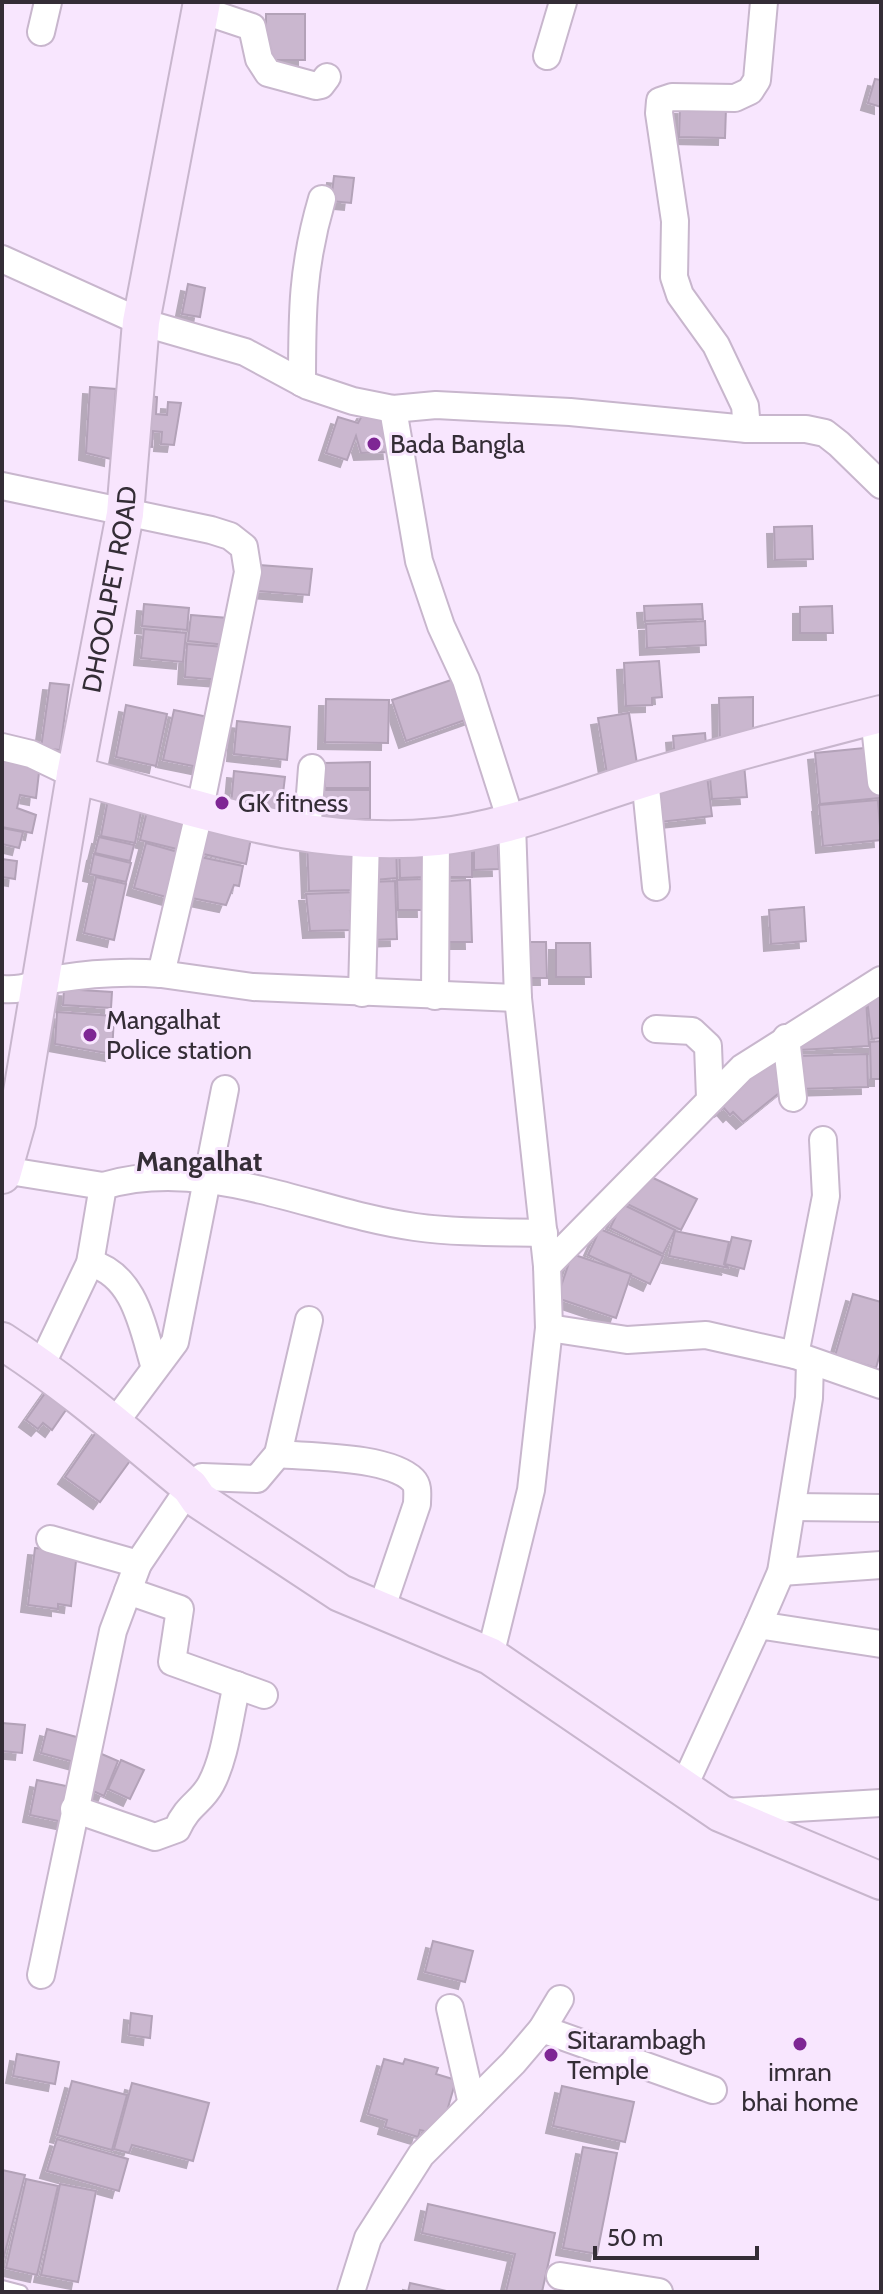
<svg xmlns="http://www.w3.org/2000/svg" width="883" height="2294" font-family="Cabin,sans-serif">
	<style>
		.building { fill: #cab7cf; stroke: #b3a2b8; stroke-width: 2; filter: url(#shadow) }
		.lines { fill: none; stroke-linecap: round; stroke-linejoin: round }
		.lane-casing { stroke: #c8b6cd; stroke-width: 16 }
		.street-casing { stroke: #c8b6cd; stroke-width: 30 }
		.secondary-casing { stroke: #c8b6cd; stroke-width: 40 }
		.lane { stroke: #fff; stroke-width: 12 }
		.street { stroke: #fff; stroke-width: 26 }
		.secondary { stroke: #f8e5fd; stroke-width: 36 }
		.poi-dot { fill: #7e2694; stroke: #f8e6fe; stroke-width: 3 }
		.labels { text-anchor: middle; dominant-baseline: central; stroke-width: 6; stroke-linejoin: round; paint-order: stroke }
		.poi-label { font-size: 26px; fill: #342d36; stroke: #f8e6fe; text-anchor: start }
		.street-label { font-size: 26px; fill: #342d36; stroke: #f8e6fe }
		.neighbourhood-label { font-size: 28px; font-weight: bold; fill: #342d36; stroke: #f8e6fe }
	</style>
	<defs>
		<filter id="shadow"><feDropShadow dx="-7" dy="7" stdDeviation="0" flood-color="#0004"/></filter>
	</defs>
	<rect width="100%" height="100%" fill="#f8e6fe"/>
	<g class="building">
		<rect x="266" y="14" width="39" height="46"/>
		<polygon points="875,79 881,80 881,107 868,103"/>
		<polygon points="680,107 726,108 725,138 679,137"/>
		<polygon points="334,176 354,178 351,203 331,201"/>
		<polygon points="188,284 205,288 200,317 182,314"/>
		<polygon points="90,387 116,389 111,459 86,453"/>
		<polygon points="142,395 157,397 156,414 167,415 168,402 181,403 174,445 161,444 162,432 153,431 152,447 139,446"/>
		<polygon points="364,412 387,416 390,452 361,453 356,436 347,460 326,453 338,417 358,423"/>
		<polygon points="812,526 813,559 775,560 774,527"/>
		<polygon points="259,565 312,569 309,595 258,591"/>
		<polygon points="144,604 189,608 187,630 142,626"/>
		<polygon points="702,604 703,619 645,621 644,606"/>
		<polygon points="832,606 833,633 800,633 800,607"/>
		<polygon points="191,615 228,618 226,645 188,641"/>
		<polygon points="705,621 706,645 647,648 646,624"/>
		<polygon points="144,629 186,633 183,662 141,658"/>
		<polygon points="187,644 225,647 223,680 185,677"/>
		<polygon points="659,661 662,697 652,698 652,705 626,706 624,663"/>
		<polygon points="457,678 471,718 406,741 392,700"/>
		<polygon points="50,683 69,685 60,750 41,748"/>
		<polygon points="753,697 753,741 720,742 719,698"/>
		<polygon points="326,699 389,700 388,743 325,742"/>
		<polygon points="126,705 167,714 156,766 116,757"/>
		<polygon points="174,710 213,718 203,768 163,760"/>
		<polygon points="629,713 638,770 607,774 598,718"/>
		<polygon points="237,721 290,727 287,760 234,754"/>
		<polygon points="705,733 707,757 675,760 673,736"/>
		<polygon points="874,747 879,798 820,804 815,753"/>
		<polygon points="2,756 40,764 36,798 20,795 17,808 36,815 32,833 2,827"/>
		<polygon points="370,762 370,788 325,788 325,763"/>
		<polygon points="744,764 747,797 712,799 709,767"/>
		<polygon points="234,771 285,777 281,810 231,805"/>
		<polygon points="707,776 712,816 660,822 655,782"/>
		<polygon points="323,790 370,790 370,819 323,820"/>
		<polygon points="109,794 143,801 135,843 101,836"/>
		<polygon points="878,800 881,840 823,846 819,805"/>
		<polygon points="148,807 193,818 185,851 140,840"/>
		<polygon points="202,822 252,833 246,864 195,852"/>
		<polygon points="2,828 23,832 19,848 2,844"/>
		<polygon points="99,837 134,845 130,861 95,853"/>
		<polygon points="396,840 397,878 374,880 372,842"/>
		<polygon points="354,842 355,890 309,891 307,843"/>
		<polygon points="146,843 185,854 173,899 134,888"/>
		<polygon points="424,843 424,877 400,878 399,844"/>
		<polygon points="498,843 499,869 474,870 474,844"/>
		<rect x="446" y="845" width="26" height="32"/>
		<polygon points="94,854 131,863 126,882 90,874"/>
		<polygon points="191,855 243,866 239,886 234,885 226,905 182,896"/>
		<polygon points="2,859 17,861 15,879 2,877"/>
		<polygon points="96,877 126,884 114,940 84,933"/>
		<polygon points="423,879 424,910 398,910 397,880"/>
		<polygon points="470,880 472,942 449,942 448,881"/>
		<polygon points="395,881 397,939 372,940 370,882"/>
		<polygon points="358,892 358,910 350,911 351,930 310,931 306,894"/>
		<polygon points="804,907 806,941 771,944 769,910"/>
		<polygon points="527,942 546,942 547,978 528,978"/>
		<polygon points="556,943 590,943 591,977 556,977"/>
		<polygon points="64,989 112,992 111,1008 63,1005"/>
		<polygon points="881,990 881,1038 872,1039 866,992"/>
		<polygon points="866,999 869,1046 799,1050 800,1036"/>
		<polygon points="57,1012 114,1016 112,1054 55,1044"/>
		<polygon points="881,1041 881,1079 871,1079 870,1042"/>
		<polygon points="777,1050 789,1085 743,1122 733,1112 730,1115 724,1108 721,1110 715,1103"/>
		<polygon points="867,1054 868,1087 799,1089 798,1056"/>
		<polygon points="647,1175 697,1199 681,1230 625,1203"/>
		<polygon points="622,1204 675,1230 663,1254 610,1228"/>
		<polygon points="600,1229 663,1256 650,1284 588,1255"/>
		<polygon points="675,1231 729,1242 724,1264 729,1268 669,1256"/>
		<polygon points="732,1237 751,1241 744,1269 725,1264"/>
		<polygon points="572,1254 631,1274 616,1318 557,1298"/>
		<polygon points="853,1294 881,1302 881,1350 876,1368 835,1356"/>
		<polygon points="53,1382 75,1397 52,1430 43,1423 38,1429 26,1420"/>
		<polygon points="99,1428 135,1454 100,1502 65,1477"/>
		<polygon points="35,1548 77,1552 71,1606 58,1604 58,1609 28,1605"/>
		<polygon points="2,1723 25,1725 22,1753 2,1751"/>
		<polygon points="47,1729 84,1739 78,1763 41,1753"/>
		<polygon points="97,1752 118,1761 104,1796 82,1786"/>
		<polygon points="121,1760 144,1770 130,1799 108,1789"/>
		<polygon points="37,1780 71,1787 63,1822 30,1815"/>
		<polygon points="433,1941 473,1951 465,1982 425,1972"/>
		<polygon points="131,2013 152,2016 150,2038 129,2035"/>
		<polygon points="17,2054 59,2062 55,2084 13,2076"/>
		<polygon points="384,2059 403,2064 405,2059 438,2068 436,2074 456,2080 440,2135 420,2130 418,2137 385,2127 387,2120 368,2114"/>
		<polygon points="72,2081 127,2095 112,2150 57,2135"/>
		<polygon points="132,2083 209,2103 193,2161 132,2145 129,2153 114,2149"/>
		<polygon points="562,2086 634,2102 625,2142 553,2126"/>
		<polygon points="57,2139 128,2159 119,2191 47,2171"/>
		<polygon points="583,2147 617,2153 597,2254 563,2248"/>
		<polygon points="2,2170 25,2175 3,2260 2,2260"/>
		<polygon points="26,2179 58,2186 37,2275 6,2268"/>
		<polygon points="60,2184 96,2191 78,2282 41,2275"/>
		<polygon points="428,2204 555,2233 542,2292 506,2292 515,2254 422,2233"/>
		<polygon points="410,2283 451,2292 408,2292"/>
	</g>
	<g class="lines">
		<g class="lane-casing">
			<polyline id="lane" points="2,2287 21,2292"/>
		</g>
		<g class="street-casing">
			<g id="street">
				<polyline points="201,10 252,27 259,59 268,73 316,86 321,85 327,77"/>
				<polyline points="41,32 48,2"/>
				<polyline points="547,56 563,2"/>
				<polyline points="2,259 141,322 245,352 308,386 353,401 393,409 436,405 570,412 747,429 806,429 825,433 839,444 881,485"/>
				<path d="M302,383C302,313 302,267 322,199"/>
				<polyline points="393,409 419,561 441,626 466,680 512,824 518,998 547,1266"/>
				<polyline points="747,429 745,406 716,345 680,295 674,277 675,221 659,113 660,101 672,97 735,98 750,91 757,80 764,2"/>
				<polyline points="2,486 211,530 230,536 244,547 248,572 199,813 161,974 253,987 518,998"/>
				<polyline points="874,716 881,782"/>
				<polyline points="2,747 31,754 75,775"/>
				<polyline points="645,778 656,887"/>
				<polyline points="307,833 312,768"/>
				<path d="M2,989C26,991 34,983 56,979C93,973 124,971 161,974"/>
				<polyline points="362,993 366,838"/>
				<polyline points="435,996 436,837"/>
				<polyline points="656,1029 692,1031 708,1046 710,1098"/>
				<polyline points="786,1038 793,1098"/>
				<polyline points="3,1170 103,1186"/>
				<path d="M90,1263C136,1275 143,1330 155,1368"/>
				<polyline points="549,1328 627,1340 706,1335 795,1355 881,1385"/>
				<polyline points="795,1355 826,1196 823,1140"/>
				<path d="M41,1366L90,1263L103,1186C207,1155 313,1213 415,1227C458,1233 501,1232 544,1233"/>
				<polyline points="113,1425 175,1342 225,1089"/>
				<path d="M278,1454C311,1457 389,1456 413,1480C419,1486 417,1496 417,1504L381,1610"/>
				<polyline points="793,1507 881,1508"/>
				<polyline points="50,1539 138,1564"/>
				<polyline points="781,1572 881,1565"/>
				<polyline points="128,1591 180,1609 172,1662 264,1695"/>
				<polyline points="758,1625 781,1572 809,1398 810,1362"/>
				<polyline points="490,1656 531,1490 549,1328 547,1266 742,1068 881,980"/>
				<polyline points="684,1786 758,1625 881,1644"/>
				<path d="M74,1809L155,1837L177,1829C188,1804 201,1803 211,1784C226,1756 229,1717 237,1685"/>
				<polyline points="727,1812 881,1803"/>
				<polyline points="41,1975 113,1631 138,1564 190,1487 202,1477 257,1479 278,1454 309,1320"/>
				<polyline points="450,2008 472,2104"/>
				<polyline points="542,2029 713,2090"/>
				<polyline points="560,2276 659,2292"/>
				<polyline points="351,2292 368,2238 421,2155 513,2063 542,2029 560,1999"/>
			</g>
		</g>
		<g class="secondary-casing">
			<g id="secondary">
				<path d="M75,775C196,807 307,850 437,837C511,829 576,799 647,778C724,755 803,734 881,714"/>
				<path id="s1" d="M2,1175L17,1122L75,775L125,514L141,322L202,2"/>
				<path d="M2,1341C69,1384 129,1437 190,1487L199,1500L340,1593L490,1656L720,1813L881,1881"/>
			</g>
		</g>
		<use href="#lane" class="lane"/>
		<use href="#street" class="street"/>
		<use href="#secondary" class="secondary"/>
	</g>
	<g class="poi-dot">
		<circle cx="374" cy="444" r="8"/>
		<circle cx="222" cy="803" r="8"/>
		<circle cx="90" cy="1035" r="8"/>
		<circle cx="800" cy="2044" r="8"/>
		<circle cx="551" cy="2055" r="8"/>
	</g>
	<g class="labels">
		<g class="poi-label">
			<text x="390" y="444">Bada Bangla</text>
			<text x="238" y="803">GK fitness</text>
			<text x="106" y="1020">Mangalhat<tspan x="106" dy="30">Police station</tspan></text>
			<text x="567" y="2040">Sitarambagh<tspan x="567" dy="30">Temple</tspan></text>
			<text x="800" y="2072" text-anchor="middle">imran<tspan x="800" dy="30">bhai home</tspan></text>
		</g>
		<g class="street-label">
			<text stroke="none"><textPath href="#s1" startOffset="596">DHOOLPET ROAD</textPath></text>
		</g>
		<g class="neighbourhood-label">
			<text x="199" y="1161">Mangalhat</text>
		</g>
	</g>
	<rect width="883" height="2294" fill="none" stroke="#342d36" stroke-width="8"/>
	<path d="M595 2246v12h162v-12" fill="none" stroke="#342d36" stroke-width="4"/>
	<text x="607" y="2246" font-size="24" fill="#342d36" stroke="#f8e6fe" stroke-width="6" paint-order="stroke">50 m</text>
</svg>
